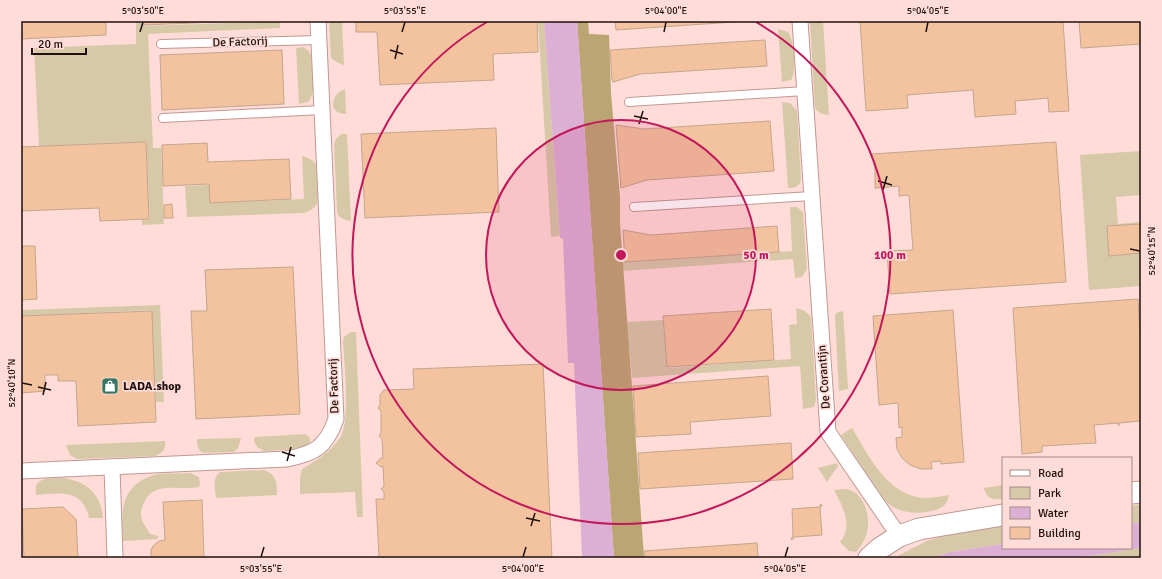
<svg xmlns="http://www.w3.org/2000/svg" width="1162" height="579" font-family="Signika,sans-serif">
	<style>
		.green { fill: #d7c9a8 }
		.forest { fill: #bba572 }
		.water { fill: #dcafd5 }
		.building { fill: #f3c39f; stroke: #c4a58d }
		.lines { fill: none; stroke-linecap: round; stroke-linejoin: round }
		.lane-casing { stroke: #c09892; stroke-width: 10 }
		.street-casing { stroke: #c09892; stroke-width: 17 }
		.secondary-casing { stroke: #c09892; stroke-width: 23 }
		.lane { stroke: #fff; stroke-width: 8 }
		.street { stroke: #fff; stroke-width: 15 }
		.secondary { stroke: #fff; stroke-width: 21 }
		.ticks { fill: none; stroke: #1f110f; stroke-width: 1.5 }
		.ring { fill: none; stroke: #c2185b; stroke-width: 2 }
		.labels { text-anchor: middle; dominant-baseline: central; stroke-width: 3.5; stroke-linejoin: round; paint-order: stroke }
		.street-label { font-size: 12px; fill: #1f110f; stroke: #ffdcd7 }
		.poi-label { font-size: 12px; font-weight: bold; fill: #1f110f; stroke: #ffdcd7; text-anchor: start }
		.centre { fill: #c2185b; stroke: #ffdcd7; stroke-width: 2 }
		.ring-label { font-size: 12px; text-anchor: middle; font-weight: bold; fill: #c2185b; stroke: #ffdcd7; stroke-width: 3.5; stroke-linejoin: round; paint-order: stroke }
		.neatline { fill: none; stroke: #1f110f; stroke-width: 1.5 }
		.ticks-label { font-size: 10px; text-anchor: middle; fill: #1f110f }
	</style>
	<rect width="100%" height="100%" fill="#ffdcd7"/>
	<g class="green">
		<polygon points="136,21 142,21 143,26 280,21 280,28 148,34 153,148 161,148 164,224 142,225 142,220 150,219 146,142 39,146 34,48 136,44"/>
		<polygon points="329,21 342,21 344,65 338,63 331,58"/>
		<polygon points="538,21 544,21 560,236 551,237"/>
		<path d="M810,21H823L829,115C823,114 819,114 815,108Z"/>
		<path d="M778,29L788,32C794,39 797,72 791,80L782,82Z"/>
		<path d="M303,47L309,51L311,56C312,68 317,94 308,102L299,104L296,48Z"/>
		<path d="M345,89L346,114C340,114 335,112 333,106C333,97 337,92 345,89Z"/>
		<path d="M782,102L790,103L797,111L801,179C800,187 795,188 788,188Z"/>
		<path d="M341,134H347L351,221C344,220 338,218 337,211L334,144L336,139Z"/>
		<polygon points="1141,151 1141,195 1116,197 1118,224 1141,222 1141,286 1089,290 1080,155"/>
		<path d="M302,156C306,157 312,159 315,163C318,168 319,199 317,204C314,209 309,211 304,213L187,217L185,186L209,185L210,203L304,199Z"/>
		<polygon points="790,207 797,207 803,212 807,269 802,277 795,278 793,259 623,271 623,262 792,251"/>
		<polygon points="160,305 164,402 156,402 151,310 21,316 21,310"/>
		<polygon points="796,308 805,311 811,317 816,400 814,407 803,409 800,366 632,378 627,322 663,320 667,368 791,359 789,325 797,324"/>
		<polygon points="843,311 848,389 839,391 835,317 836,313"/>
		<path d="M351,332H356L363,517H357L355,492L300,494V477L302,469C317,460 329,453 340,438C351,422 344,362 343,341L344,337Z"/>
		<path d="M852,428C869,456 887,496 925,498C933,498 941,496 949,495C947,508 938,510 926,512C910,514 894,512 883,498L841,435Z"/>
		<polygon points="305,434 310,438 310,442 305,446 295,449 264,451 257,447 254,441 255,437"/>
		<path d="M241,438L238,448L234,452L203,453C198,450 197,445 197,439Z"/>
		<path d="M165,441C166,450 162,453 155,456L77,459L70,455L66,445Z"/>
		<polygon points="837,463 838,466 827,482 818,468"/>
		<path d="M264,470C277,475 277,483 277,495L216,498C215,489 212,478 220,472Z"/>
		<path d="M190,473L199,477L200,485L199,487C179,491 154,480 144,503C137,517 143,522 150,534L158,536V539L123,541C122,520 119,496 139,482C145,478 152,475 159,474C169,473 180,474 190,473Z"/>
		<path d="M62,478C86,481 101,493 103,518H89C83,489 60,493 36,495C33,476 48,479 62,478Z"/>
		<path d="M1003,485V499C993,500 986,499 984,488Z"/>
		<path d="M846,489C865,492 872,519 866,536C864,542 860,547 856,552L849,551L840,542C854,526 842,505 834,490Z"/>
		<polygon points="1141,504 1141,522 1131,524 1131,506"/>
		<path d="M1003,526V544L950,552L933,558H894C905,552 916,546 927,541C951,532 978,530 1003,526Z"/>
		<polygon points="1141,548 1141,558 1076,558"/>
	</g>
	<polygon class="forest" points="577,21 588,21 589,34 609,35 611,93 620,197 620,223 633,401 644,558 614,558"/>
	<g class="water">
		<polygon points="544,21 577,21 614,558 582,558 574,363 568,363 563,239 560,238 560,236"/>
		<polygon points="1141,522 1141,548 1076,558 933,558 950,552 1003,544 1003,548 1131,548 1131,524"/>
	</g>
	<g class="building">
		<polygon points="21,21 106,21 106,35 21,39"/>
		<polygon points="143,21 240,21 143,25"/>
		<polygon points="356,21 537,21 538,52 493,54 494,80 380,85 377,32 356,32"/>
		<polygon points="615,21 749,21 616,30"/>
		<polygon points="860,21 1063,21 1069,111 1049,112 1048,98 1015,101 1016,114 975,117 973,90 907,95 908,108 866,111"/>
		<polygon points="1079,21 1141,21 1141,44 1081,48"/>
		<polygon points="765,40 767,66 640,74 613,82 612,79 610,50"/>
		<polygon points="282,50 284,104 162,110 160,55"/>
		<polygon points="770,121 774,171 647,180 621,188 616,125 644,129"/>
		<polygon points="496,128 499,212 365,218 361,134"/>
		<polygon points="146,142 149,219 100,221 99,208 21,211 21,147"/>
		<polygon points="1056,142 1066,282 890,294 887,251 913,250 909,195 899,196 899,186 875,188 875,170 872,154"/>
		<polygon points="207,143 208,162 289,159 291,199 210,203 209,184 163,186 162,145"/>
		<polygon points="172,204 173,218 164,218 164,205"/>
		<polygon points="1141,224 1141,253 1109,256 1107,226"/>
		<polygon points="777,226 779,252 625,262 623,230 651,235"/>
		<polygon points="21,246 35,246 37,299 21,300"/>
		<polygon points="293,267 300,414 196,419 191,311 207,311 205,270"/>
		<polygon points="1138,299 1141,348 1141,421 1119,423 1119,426 1118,423 1094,425 1096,443 1042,446 1042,452 1022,454 1013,308"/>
		<polygon points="771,309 774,360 667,367 663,316"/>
		<polygon points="953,310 964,462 941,464 941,461 931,462 932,469 921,469 910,465 902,458 897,449 896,438 902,437 902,427 899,428 898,403 879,405 873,316"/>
		<polygon points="152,311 156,422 78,426 76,381 58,381 58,375 45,375 45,391 21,393 21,316"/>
		<polygon points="543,364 552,558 379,558 376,499 384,499 384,492 381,489 384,486 383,466 381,467 376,463 381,458 383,458 382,439 379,436 381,433 381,411 378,408 380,405 380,395 384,390 414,389 413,369"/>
		<polygon points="768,376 771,416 690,422 691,434 636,437 633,386"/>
		<polygon points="791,443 793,479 640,489 638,453"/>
		<polygon points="202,500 204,558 151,558 151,550 153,546 159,541 165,540 163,502"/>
		<polygon points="821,504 822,505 820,508 822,535 795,537 792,540 791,539 793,536 792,509 819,507"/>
		<polygon points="63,507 76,519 78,558 24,558 22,509"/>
		<polygon points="757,543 758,558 645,558 644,551"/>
	</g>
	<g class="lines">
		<g class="lane-casing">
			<g id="lane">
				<polyline points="161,44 319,40"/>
				<polyline points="629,102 805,91"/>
				<polyline points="163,118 322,110"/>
				<polyline points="634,207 812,196"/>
			</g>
		</g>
		<g class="street-casing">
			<g id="street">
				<polyline points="800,21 828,432 899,536"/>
				<polyline points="112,467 115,558"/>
				<path d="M21,471L286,459C315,454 326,447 336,419L318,21"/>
			</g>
		</g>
		<g class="secondary-casing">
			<g id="secondary">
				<polyline points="1131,493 1141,492"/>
				<polyline points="869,558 879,549 899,536 919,529 1003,515"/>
			</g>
		</g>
		<use href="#lane" class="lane"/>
		<use href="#street" class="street"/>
		<use href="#secondary" class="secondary"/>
	</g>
	<path class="ticks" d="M140,32L143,22M402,32L405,22M664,32L666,22M926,32L928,22M390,50L403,54M395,59L398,45M634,116L648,119M639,124L643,111M878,181L892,185M883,190L887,176M1130,249L1140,251M22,383L32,385M38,387L51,390M43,395L46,382M282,452L295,456M287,461L291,447M526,518L540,521M531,526L535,513M261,557L264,547M523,557L526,547M785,557L788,547"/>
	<circle cx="621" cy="255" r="135" fill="#c2185b" fill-opacity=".12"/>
	<g class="ring">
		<circle cx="621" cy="255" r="135"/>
		<path d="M756 22A269 269 0 1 1 487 22"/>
	</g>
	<defs>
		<g id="shop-square" transform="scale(0.9)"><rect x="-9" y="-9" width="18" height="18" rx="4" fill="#357664" stroke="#ffdcd7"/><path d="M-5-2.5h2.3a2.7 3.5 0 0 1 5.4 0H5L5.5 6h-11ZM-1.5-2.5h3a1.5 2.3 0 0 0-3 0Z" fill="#fff"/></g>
	</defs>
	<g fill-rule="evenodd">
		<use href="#shop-square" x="110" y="386"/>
	</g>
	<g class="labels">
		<g class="street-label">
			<text transform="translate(240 42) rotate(-2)">De Factorij</text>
			<text transform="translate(824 377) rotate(-94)">De Corantijn</text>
			<text transform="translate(334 386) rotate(-92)">De Factorij</text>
		</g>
		<g class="poi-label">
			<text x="123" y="386">LADA.shop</text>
		</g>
	</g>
	<circle cx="621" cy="255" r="6" class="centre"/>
	<g class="ring-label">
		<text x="756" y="259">50 m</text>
		<text x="890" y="259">100 m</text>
	</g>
	<rect width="1162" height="579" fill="none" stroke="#ffdcd7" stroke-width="44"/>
	<rect x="1002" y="457" width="130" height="92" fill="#ffdcd7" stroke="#a58b87"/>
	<rect x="1010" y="470" width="20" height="6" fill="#ffffff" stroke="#a58b87"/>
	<text x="1038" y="477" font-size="12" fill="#1f110f">Road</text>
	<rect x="1010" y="487" width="20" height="12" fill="#d7c9a8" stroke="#a58b87"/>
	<text x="1038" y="497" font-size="12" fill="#1f110f">Park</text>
	<rect x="1010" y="507" width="20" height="12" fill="#dcafd5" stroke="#a58b87"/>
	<text x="1038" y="517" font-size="12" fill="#1f110f">Water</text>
	<rect x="1010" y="527" width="20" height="12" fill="#f3c39f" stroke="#a58b87"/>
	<text x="1038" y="537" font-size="12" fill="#1f110f">Building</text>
	<path d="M32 48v6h54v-6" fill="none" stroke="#1f110f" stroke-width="2"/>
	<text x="38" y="48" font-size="12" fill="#1f110f" stroke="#ffdcd7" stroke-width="3" paint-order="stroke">20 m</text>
	<rect x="22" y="22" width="1118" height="535" class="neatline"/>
	<g class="ticks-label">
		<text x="143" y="14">5°03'50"E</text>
		<text x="405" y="14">5°03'55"E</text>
		<text x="666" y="14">5°04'00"E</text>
		<text x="928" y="14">5°04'05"E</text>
		<text transform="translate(1151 251) rotate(-90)" y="4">52°40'15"N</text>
		<text transform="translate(11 383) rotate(-90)" y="4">52°40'10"N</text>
		<text x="261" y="572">5°03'55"E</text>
		<text x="523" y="572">5°04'00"E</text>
		<text x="785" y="572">5°04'05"E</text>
	</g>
</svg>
